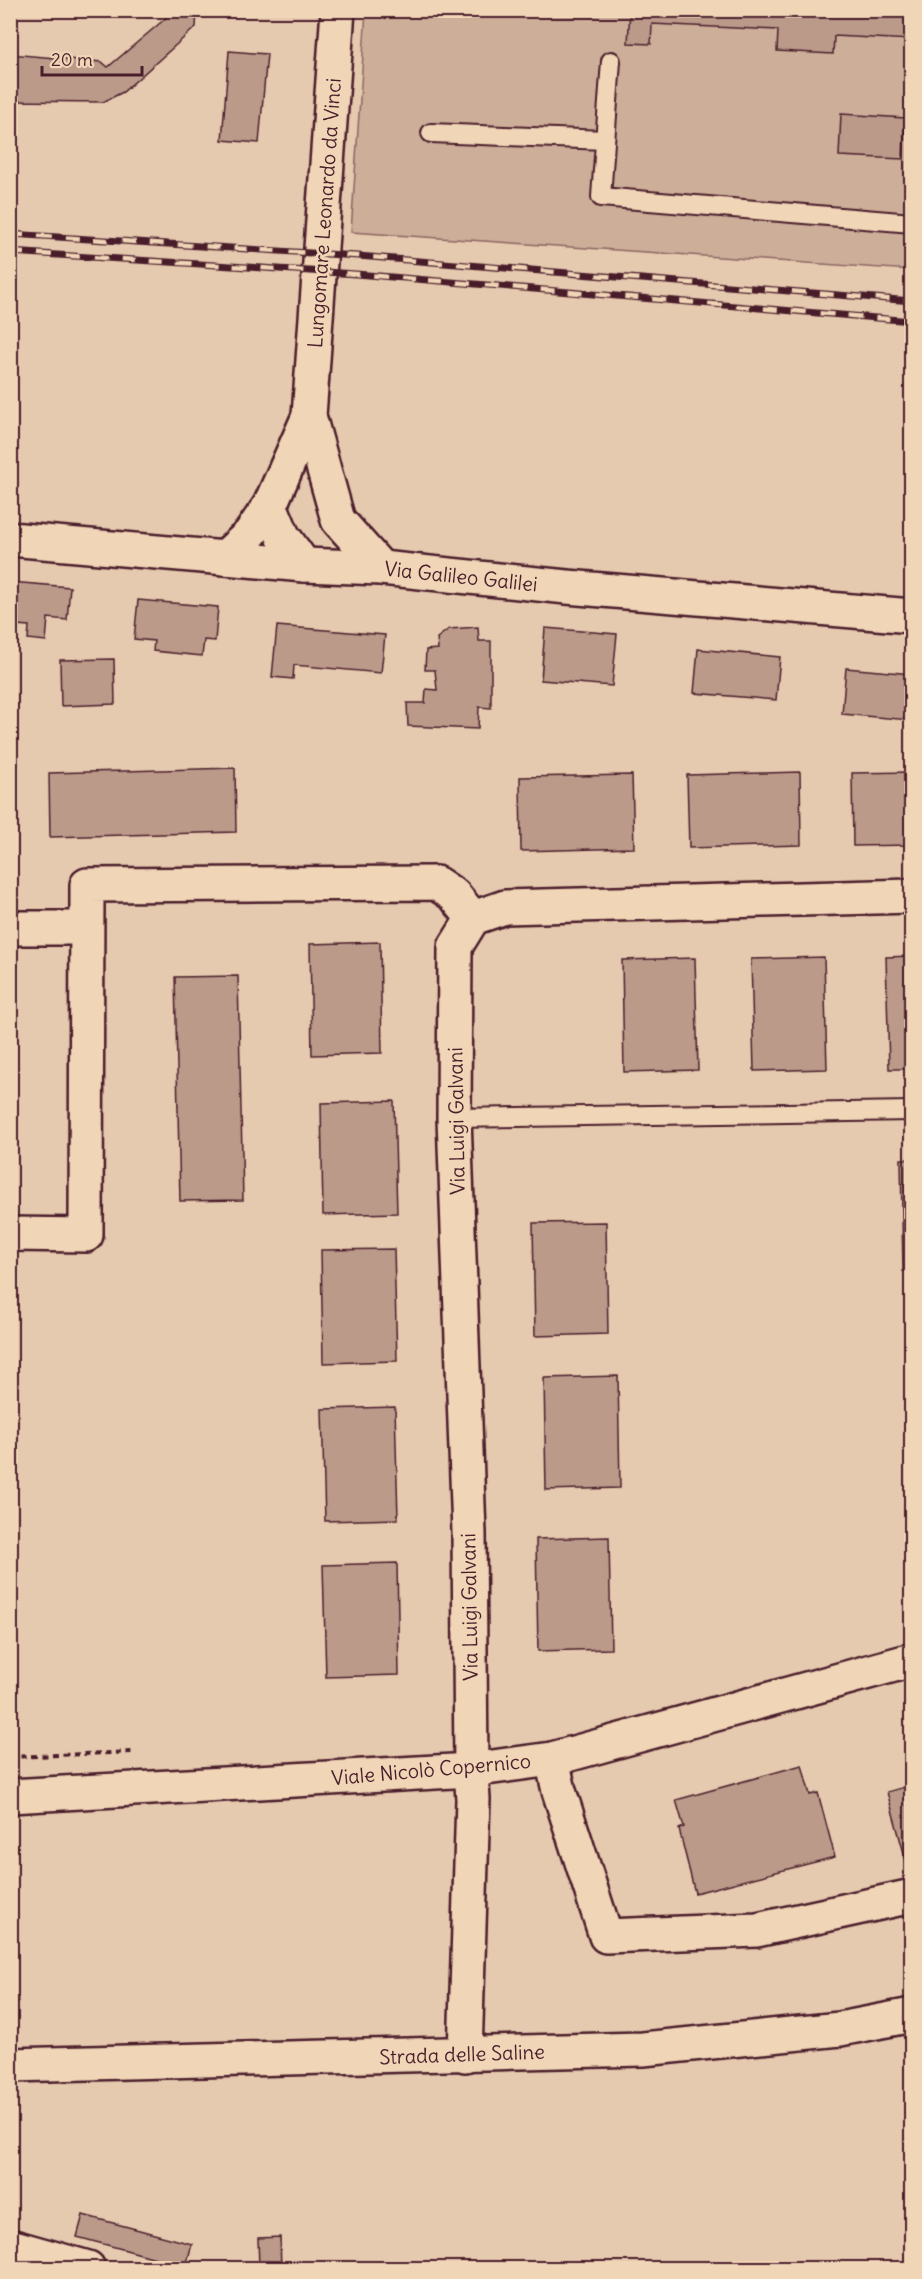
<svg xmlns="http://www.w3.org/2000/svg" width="922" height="2279" font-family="Delius,sans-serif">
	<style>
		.green { fill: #ccae99; stroke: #8b6662; stroke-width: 1.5 }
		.building { fill: #bb9a8a; stroke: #4a1f2b; stroke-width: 1.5 }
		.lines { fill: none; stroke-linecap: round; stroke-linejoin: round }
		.lane-casing { stroke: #4a1f2b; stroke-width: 22 }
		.street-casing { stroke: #4a1f2b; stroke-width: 38 }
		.secondary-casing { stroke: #4a1f2b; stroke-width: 38 }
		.path { stroke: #4a1f2b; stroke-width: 4; stroke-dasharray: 6 4.5; stroke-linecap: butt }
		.lane { stroke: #f0d5b7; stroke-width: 18 }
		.street { stroke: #f0d5b7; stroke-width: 33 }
		.secondary { stroke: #f0d5b7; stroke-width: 33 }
		.rail-casing { stroke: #4a1f2b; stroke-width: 7 }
		.rail { stroke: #f0d5b7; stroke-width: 4.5; stroke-dasharray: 14; stroke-linecap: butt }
		.labels { text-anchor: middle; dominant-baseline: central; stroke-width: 5; stroke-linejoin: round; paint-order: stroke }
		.street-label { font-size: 20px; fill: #4a1f2b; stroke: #f0d5b7 }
	</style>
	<rect width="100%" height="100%" fill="#e6caaf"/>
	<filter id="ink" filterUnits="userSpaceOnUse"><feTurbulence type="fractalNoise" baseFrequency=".0167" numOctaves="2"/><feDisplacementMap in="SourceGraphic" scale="12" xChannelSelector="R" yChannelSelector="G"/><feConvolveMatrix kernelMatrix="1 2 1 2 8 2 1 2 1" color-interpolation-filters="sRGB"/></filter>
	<g filter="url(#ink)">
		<polygon class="green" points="366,11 911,11 911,270 351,232"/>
		<g class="building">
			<polygon points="166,10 197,10 196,27 123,92 103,102 10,101 10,54 102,62 108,67 166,18"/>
			<polygon points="630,10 912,10 912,40 834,36 833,54 777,51 778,30 652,24 651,44 628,43"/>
			<polygon points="229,51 267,54 259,143 222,140"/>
			<polygon points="841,114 905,118 903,159 839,156"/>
			<polygon points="10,582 70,587 67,620 48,618 46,641 28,639 29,626 16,625 18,612 10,611"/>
			<polygon points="138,600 218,607 215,641 204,640 202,656 153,651 154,641 134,639"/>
			<polygon points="277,626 385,635 381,673 294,665 293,679 272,677"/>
			<polygon points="478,627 479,641 491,641 491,708 479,707 478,729 408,726 407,703 425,703 426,689 437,690 435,670 425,670 426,650 438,649 437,638 449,629"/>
			<polygon points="545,628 617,634 612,686 541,680"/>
			<polygon points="698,649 780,657 776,700 694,693"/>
			<polygon points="114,659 115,704 61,706 60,660"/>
			<polygon points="846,668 912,674 910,720 842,714"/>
			<polygon points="235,768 236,832 50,837 49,773"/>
			<polygon points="800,772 801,845 689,848 687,775"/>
			<polygon points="912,772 912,845 853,846 852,773"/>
			<polygon points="632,775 634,848 521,851 520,777"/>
			<polygon points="380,942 382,1053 312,1055 310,944"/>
			<polygon points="912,956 912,1069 889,1069 886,957"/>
			<polygon points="824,957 827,1069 754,1071 751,959"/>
			<polygon points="695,958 698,1070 624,1072 622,960"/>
			<polygon points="238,976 243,1200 180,1201 175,977"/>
			<polygon points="394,1101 397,1213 323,1215 321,1103"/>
			<polygon points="901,1159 912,1159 912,1271 903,1271"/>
			<polygon points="606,1222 608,1334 535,1336 533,1223"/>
			<polygon points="394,1249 397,1361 323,1363 321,1250"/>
			<polygon points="618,1376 620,1488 546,1490 544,1378"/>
			<polygon points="395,1407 398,1519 325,1521 322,1409"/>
			<polygon points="609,1537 611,1649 538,1651 536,1539"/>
			<polygon points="397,1563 399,1675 326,1677 323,1565"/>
			<polygon points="802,1765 810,1795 818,1793 835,1857 695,1893 679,1829 684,1827 676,1800"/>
			<polygon points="912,1785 912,1874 910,1875 887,1792"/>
			<polygon points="83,2215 192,2244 186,2266 77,2237"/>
			<polygon points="280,2237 281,2268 259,2268 258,2238"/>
		</g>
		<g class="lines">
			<g class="lane-casing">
				<g id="lane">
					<polyline points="611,61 601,197 912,223"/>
					<polyline points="431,133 605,140"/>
					<polyline points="454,1118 912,1111"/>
				</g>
			</g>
			<g class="street-casing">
				<g id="street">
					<polyline points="10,928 86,928"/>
					<polyline points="10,1234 86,1235 87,885 436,883 454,895 473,918"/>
					<polyline points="552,1759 559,1791 606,1936 757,1930 912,1896"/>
					<polyline points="10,1796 471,1770 552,1759 912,1660"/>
					<polyline points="465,2055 473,1799 471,1770 469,1533 454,1118 455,947 473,918 505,907 912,896"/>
					<polyline points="10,2246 88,2268"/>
				</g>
			</g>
			<g class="secondary-casing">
				<g id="secondary">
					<polyline points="338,10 309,416 338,520 381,568"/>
					<polyline points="270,505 283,536 304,565"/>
					<polyline points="10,539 304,565 381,568 567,587 912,616"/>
					<polyline points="224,558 250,534 270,505 309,416"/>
					<polyline points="10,2065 643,2049 840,2029 912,2015"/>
				</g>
			</g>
			<polyline class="path" points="10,1757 133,1752"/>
			<use href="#lane" class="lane"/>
			<use href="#street" class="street"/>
			<use href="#secondary" class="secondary"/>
			<g class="rail-casing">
				<g id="rail">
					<polyline points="10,234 358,256 912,301"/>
					<polyline points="10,252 356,274 912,321"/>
				</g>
			</g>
			<use href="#rail" class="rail"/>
		</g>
	</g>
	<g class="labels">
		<g class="street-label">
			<text transform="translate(324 213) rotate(-86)">Lungomare Leonardo da Vinci</text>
			<text transform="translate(461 576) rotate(6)">Via Galileo Galilei</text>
			<text transform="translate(456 1121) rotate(-91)">Via Luigi Galvani</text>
			<text transform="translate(469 1607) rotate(-91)">Via Luigi Galvani</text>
			<text transform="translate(431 1769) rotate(-5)">Viale Nicolò Copernico</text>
			<text transform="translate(462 2054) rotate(-2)">Strada delle Saline</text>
		</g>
	</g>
	<rect width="922" height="2279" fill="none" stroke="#f0d5b7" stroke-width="36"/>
	<rect x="18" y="18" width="886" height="2243" fill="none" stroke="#4a1f2b" stroke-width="2" filter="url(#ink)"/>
	<path d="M42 66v9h100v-9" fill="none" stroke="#4a1f2b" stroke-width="3"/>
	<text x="51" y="66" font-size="18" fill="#4a1f2b" stroke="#f0d5b7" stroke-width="4.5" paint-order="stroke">20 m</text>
</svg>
